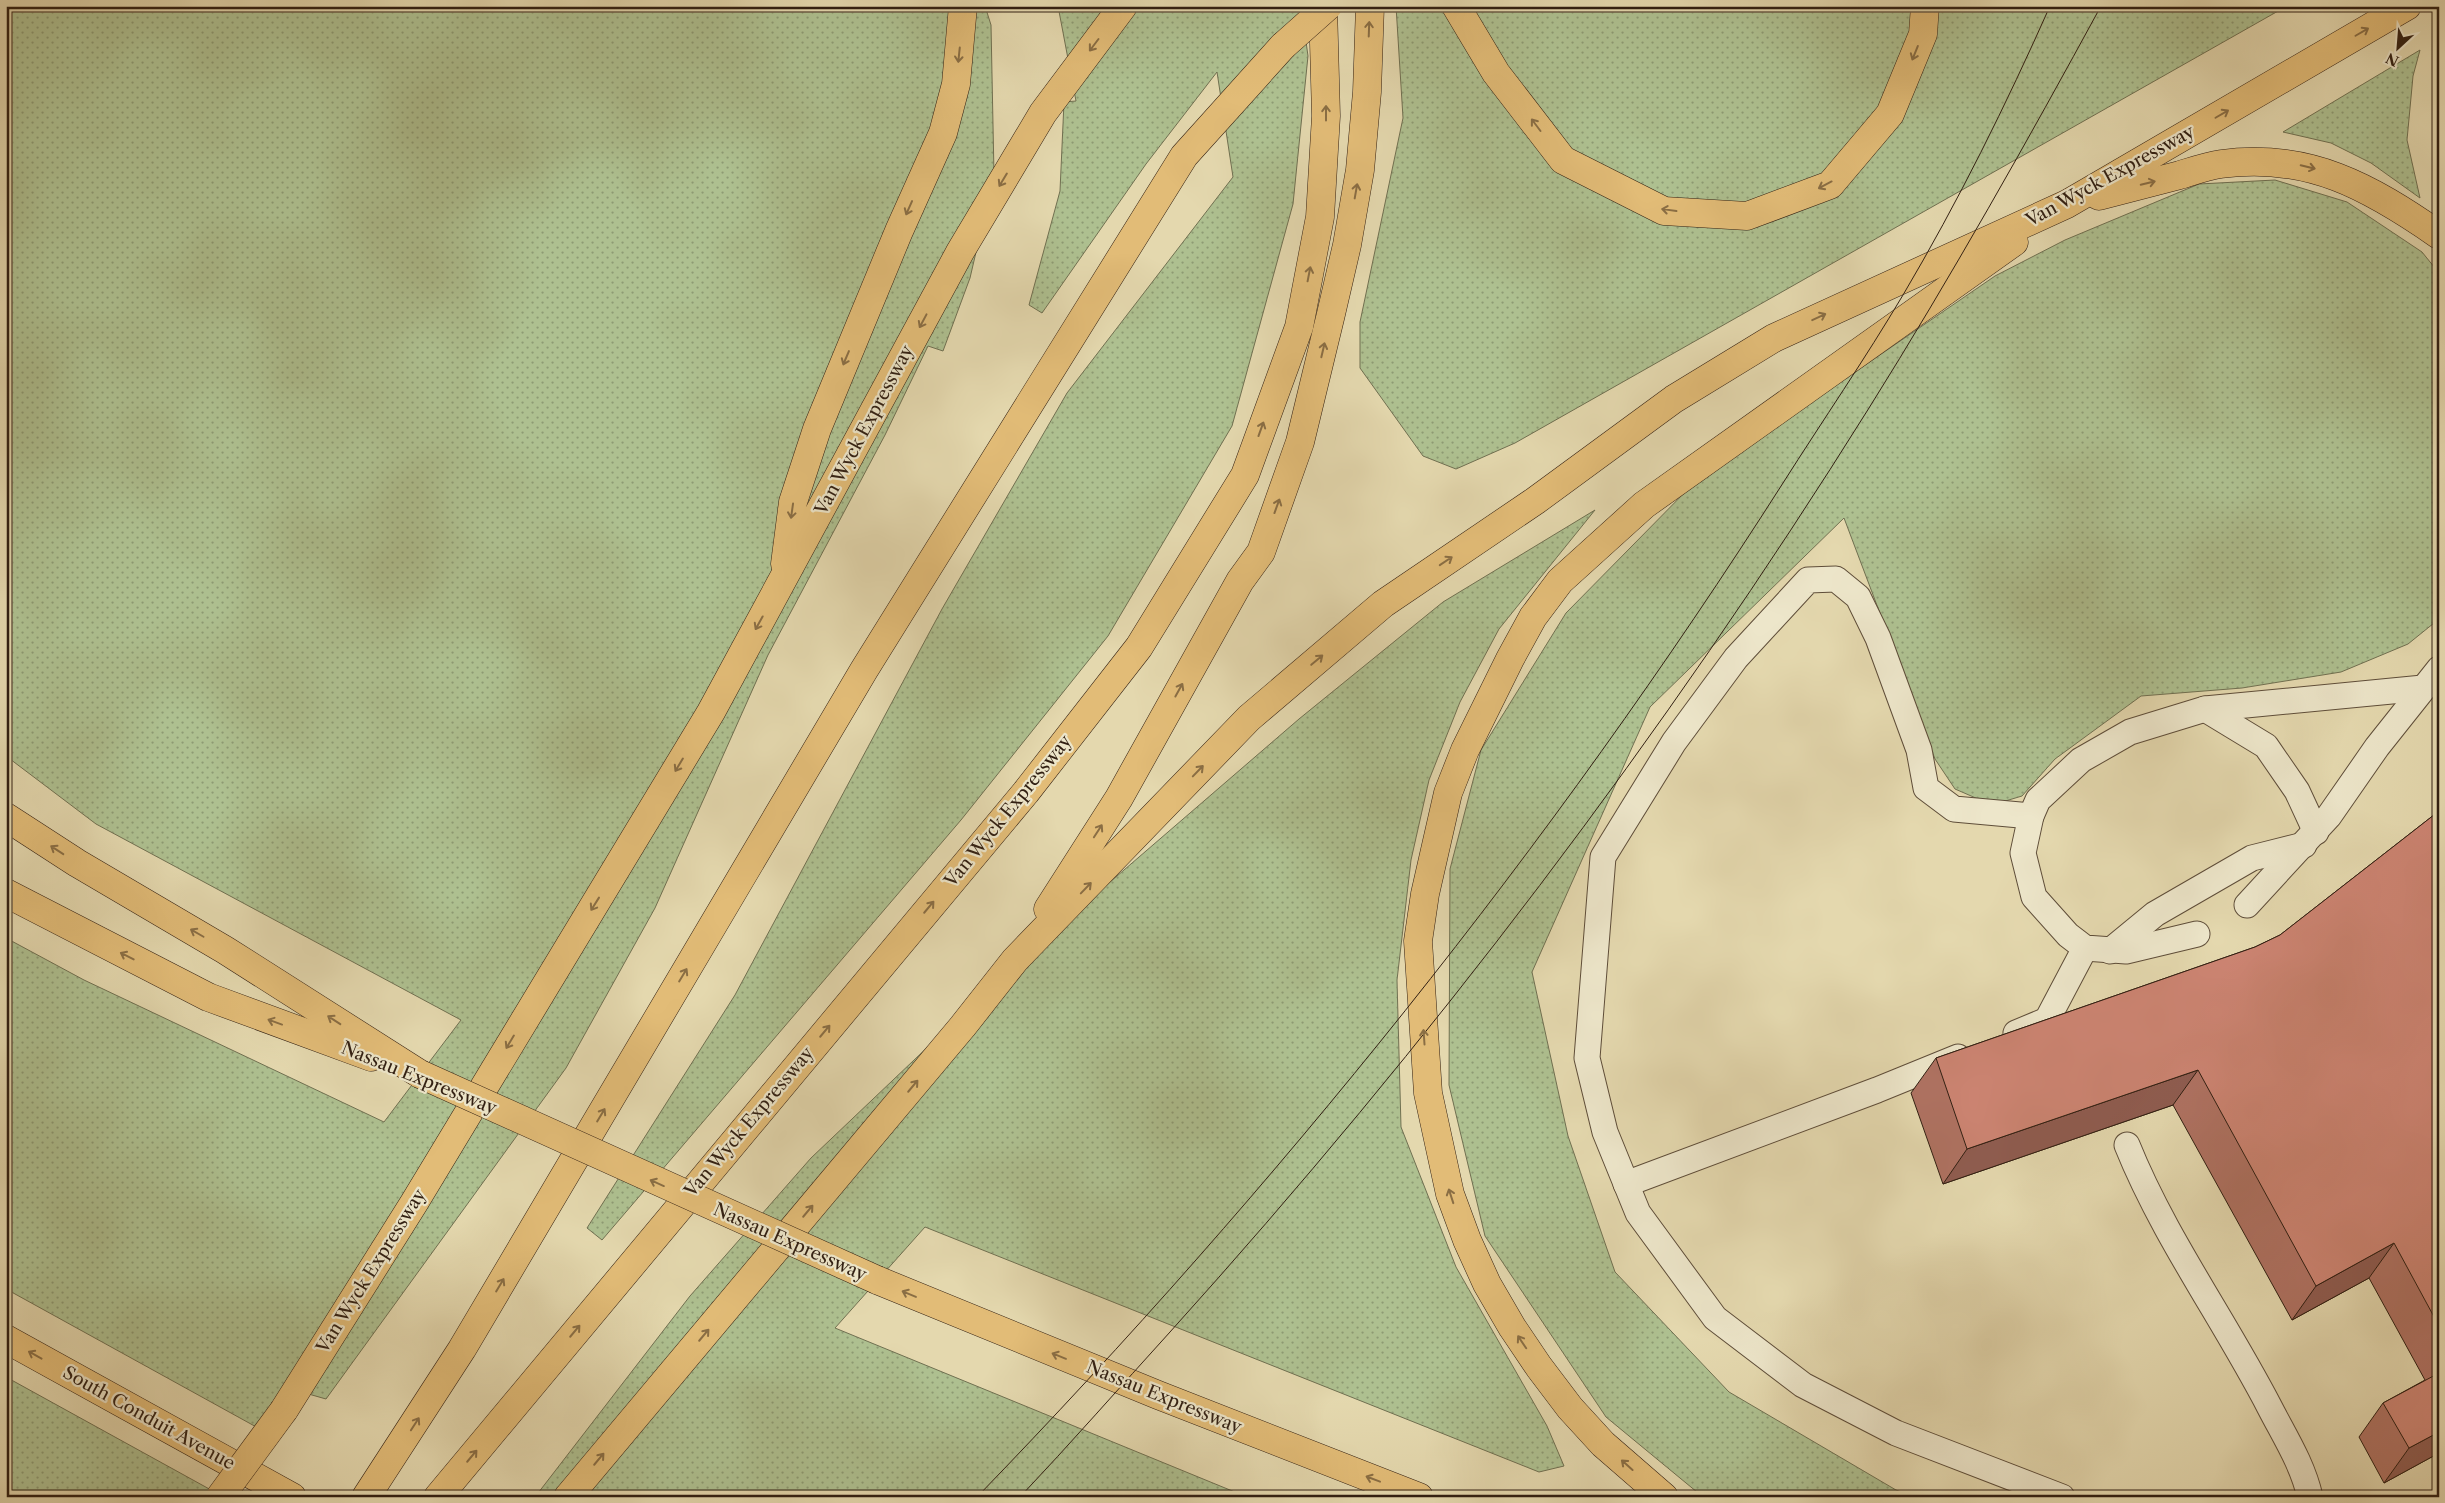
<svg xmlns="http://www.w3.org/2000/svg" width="2445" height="1503" font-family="'Libre Caslon Text',serif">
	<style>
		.grass { fill: url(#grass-dots); stroke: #707051 }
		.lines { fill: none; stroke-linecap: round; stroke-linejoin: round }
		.lane-casing { stroke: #5e4d39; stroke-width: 27 }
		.primary-casing { stroke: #311f12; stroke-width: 29 }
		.highway-casing { stroke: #311f12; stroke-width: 29 }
		.lane { stroke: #ede6ca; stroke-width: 25 }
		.primary { stroke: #e2bc77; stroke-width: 28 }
		.highway { stroke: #e2bc77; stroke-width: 28 }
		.tram { stroke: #311f12; stroke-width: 1 }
		.highway-bridge-casing { stroke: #311f12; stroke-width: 29; stroke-linecap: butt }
		.highway-bridge { stroke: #e2bc77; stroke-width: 28 }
		.wall { fill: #af7262; stroke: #311f12 }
		.shaded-wall { fill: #8f5c50; stroke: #311f12 }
		.building { fill: #cc8472; stroke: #311f12 }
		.oneway { stroke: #8a6e44 }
		.labels { text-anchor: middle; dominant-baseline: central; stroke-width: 4.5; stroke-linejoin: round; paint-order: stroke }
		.street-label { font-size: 18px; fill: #311f12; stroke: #ede6ca }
	</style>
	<defs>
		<pattern id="grass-dots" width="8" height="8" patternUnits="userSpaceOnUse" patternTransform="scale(1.25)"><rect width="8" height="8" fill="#aec090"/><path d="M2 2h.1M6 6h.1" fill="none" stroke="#8e9b74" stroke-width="1.8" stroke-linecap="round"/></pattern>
	</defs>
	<rect width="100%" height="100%" fill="#e4d8ae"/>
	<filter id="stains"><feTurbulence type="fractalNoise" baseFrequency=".004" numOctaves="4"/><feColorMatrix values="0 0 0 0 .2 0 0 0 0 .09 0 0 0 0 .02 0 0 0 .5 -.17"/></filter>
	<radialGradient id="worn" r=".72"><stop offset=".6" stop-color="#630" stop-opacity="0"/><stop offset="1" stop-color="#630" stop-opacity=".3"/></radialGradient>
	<g class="grass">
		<polygon points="6,6 985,6 991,25 994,175 970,278 943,351 928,346 885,435 768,655 655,908 566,1068 326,1399 298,1391 269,1434 6,1289 6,938 84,980 384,1122 461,1020 96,824 6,756"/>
		<polygon points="1058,6 1301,6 1308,56 1293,204 1232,426 1108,636 961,820 602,1240 587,1228 735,995 942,609 1067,393 1233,177 1217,72 1146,164 1042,313 1029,305 1060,191 1064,102 1076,101"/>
		<polygon points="1396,6 2287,6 1515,443 1456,469 1423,456 1360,368 1360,322 1403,118"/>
		<polygon points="2420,50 2413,76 2407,140 2420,198 2371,163 2331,143 2283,132"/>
		<polygon points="2275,180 2347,202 2422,252 2439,273 2439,619 2408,644 2341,672 2242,688 2141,696 2055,759 2022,796 1992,805 1955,789 1935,759 1844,518 1650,707 1532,972 1568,1136 1615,1272 1729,1392 1896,1490 1915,1497 1703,1497 1606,1417 1485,1236 1449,1085 1450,869 1481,750 1566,613 1696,481 1995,276 2065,240 2199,184"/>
		<polygon points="1595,510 1499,629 1460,702 1429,780 1411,860 1397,980 1401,1127 1456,1267 1547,1426 1564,1466 1539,1472 925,1227 835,1328 1247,1497 535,1497 690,1296 811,1158 1015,964 1299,719 1443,602"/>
		<polygon points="6,1377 222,1496 6,1497"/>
	</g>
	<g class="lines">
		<g class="lane-casing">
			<g id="lane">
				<polyline points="2205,709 2266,746 2297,791 2316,832"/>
				<polyline points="2031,816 2023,853 2034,897 2068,935 2085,948 2126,951 2197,934"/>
				<polyline points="2247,905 2329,816 2377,747 2439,669"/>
				<polyline points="2110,951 2155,914 2252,858 2304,845"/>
				<polyline points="2016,1033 2047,1020 2085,948"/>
				<path d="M2127,1145C2164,1237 2224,1319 2270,1408C2285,1437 2303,1465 2310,1497"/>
				<polyline points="1626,1184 1877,1090 1958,1057"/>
				<polyline points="2062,1497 1896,1433 1803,1385 1715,1318 1638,1213 1605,1132 1587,1058 1603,857 1674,742 1736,658 1808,580 1836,579 1858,597 1878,638 1919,750 1926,788 1954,809 2031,816 2038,800 2081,760 2130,732 2205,709 2423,688"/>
			</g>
		</g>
		<g class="primary-casing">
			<polyline id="primary" points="6,1339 292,1497"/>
		</g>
		<g class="highway-casing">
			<g id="highway">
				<polyline points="1456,6 1496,73 1563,160 1664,211 1747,216 1830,185 1890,114 1923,34 1925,6"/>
				<path d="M2099,196C2126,189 2153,182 2180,175C2193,171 2207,166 2221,164C2308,152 2370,187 2439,235"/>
				<polyline points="785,564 793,502 817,429 899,231 943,133 956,84 963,6"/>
				<polyline points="6,817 77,863 225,950 420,1074"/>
				<polyline points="6,893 208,997 371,1057"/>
				<polyline points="1048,909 1119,798 1240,581 1261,552 1300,442 1331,314 1347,245 1360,170 1367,92 1370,6"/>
				<polyline points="877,1280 1158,1395 1419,1497"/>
				<polyline points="284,1410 414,1203 711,712 960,252 1043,113 1123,6"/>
				<polyline points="366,1497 462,1349 864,670 1184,156 1283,46"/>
				<polyline points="438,1497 1026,792 1139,647 1245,475 1299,327 1320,217 1326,116 1323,6"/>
				<polyline points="568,1497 963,1026 1015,960 1249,718 1383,604 1535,501 1674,399 1774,338 2067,204 2407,6"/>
				<polyline points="1664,1497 1603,1444 1570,1408 1539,1367 1512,1327 1487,1284 1467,1240 1450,1194 1428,1093 1418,941 1425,894 1448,793 1465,750 1510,659 1533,617 1560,581 1644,505 2014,242"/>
			</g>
		</g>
		<use href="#lane" class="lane"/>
		<use href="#primary" class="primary"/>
		<use href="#highway" class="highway"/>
		<g class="tram">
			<path d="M977,1497C1277,1187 1551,847 1783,483C1823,420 1865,359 1903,295C1958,202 2006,105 2050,6"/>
			<path d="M1020,1497C1071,1443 1120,1387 1170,1332C1429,1045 1664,736 1869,408C1951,277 2027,142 2101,6"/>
		</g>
		<g class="highway-bridge-casing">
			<g id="highway-bridge">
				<polyline points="1283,46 1328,6"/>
				<polyline points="420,1074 877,1280"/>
				<polyline points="220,1497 284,1410"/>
			</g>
		</g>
		<use href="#highway-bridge" class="highway-bridge"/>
	</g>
	<polygon class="wall" points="2439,811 2439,1453 2384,1483 2359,1437 2383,1403 2425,1380 2369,1278 2292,1320 2173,1105 1943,1184 1911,1093 1936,1058 2255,947 2280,935"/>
	<g class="shaded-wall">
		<polygon points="2198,1070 2173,1105 1943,1184 1967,1149"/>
		<polygon points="2394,1243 2369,1278 2292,1320 2316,1286"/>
		<polygon points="2439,1432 2439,1453 2384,1483 2409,1448"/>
	</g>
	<g class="building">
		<polygon points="2439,811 2439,1326 2394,1243 2316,1286 2198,1070 1967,1149 1936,1058 2255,947 2280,935"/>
		<polygon points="2439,1373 2439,1432 2409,1448 2383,1403"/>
	</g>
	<defs><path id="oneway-shaft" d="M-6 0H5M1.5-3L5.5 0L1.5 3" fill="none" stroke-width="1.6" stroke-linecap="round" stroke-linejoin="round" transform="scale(1.25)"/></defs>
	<g class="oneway">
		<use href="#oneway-shaft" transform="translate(1369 29) rotate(-88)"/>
		<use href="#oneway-shaft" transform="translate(2362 32) rotate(-30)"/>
		<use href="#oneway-shaft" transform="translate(1094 45) rotate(127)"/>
		<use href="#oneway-shaft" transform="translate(1915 53) rotate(112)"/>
		<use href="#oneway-shaft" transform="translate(959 55) rotate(96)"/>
		<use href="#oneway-shaft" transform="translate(1326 113) rotate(-90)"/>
		<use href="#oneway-shaft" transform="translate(2222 114) rotate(-30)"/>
		<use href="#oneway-shaft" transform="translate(1536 125) rotate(-127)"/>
		<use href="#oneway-shaft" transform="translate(2308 167) rotate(13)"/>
		<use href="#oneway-shaft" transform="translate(1003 180) rotate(121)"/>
		<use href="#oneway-shaft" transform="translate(2148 183) rotate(-14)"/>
		<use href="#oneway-shaft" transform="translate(1825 185) rotate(152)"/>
		<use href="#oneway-shaft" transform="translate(1356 191) rotate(-80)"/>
		<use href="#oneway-shaft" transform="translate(909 208) rotate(114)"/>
		<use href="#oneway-shaft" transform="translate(1669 210) rotate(-172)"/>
		<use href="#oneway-shaft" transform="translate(1309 274) rotate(-79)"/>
		<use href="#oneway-shaft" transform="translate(1819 317) rotate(-25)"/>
		<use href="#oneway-shaft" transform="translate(923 321) rotate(118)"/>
		<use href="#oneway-shaft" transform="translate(1323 350) rotate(-77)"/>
		<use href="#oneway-shaft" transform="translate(846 358) rotate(113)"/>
		<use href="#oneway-shaft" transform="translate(1261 429) rotate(-70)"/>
		<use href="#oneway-shaft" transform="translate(1277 506) rotate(-70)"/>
		<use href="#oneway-shaft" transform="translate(792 511) rotate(98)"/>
		<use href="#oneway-shaft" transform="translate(1446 561) rotate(-34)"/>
		<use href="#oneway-shaft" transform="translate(759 623) rotate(119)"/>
		<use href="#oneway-shaft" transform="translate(1317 660) rotate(-40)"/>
		<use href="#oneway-shaft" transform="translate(1179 690) rotate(-61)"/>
		<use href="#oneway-shaft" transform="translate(679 765) rotate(121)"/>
		<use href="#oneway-shaft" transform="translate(1198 771) rotate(-46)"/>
		<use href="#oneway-shaft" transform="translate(1098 831) rotate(-57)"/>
		<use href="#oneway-shaft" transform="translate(57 850) rotate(-147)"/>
		<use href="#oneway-shaft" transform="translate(1086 888) rotate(-46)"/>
		<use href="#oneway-shaft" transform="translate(595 904) rotate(122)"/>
		<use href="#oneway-shaft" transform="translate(929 907) rotate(-50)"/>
		<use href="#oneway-shaft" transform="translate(197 933) rotate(-150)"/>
		<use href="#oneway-shaft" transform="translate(127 956) rotate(-153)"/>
		<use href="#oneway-shaft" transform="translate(683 975) rotate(-59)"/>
		<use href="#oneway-shaft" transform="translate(334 1020) rotate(-147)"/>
		<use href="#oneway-shaft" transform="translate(275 1022) rotate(-160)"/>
		<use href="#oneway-shaft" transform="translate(825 1031) rotate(-50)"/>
		<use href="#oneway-shaft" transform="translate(1424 1037) rotate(-94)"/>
		<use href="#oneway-shaft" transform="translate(510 1042) rotate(121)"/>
		<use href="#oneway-shaft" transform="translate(913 1086) rotate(-50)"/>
		<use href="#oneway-shaft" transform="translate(601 1115) rotate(-59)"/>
		<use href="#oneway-shaft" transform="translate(657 1183) rotate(-156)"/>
		<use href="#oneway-shaft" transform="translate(1451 1196) rotate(-108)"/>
		<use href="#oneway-shaft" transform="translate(808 1211) rotate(-50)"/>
		<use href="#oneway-shaft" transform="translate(500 1285) rotate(-59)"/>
		<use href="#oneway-shaft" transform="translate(909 1294) rotate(-157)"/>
		<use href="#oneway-shaft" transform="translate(575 1331) rotate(-50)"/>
		<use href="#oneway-shaft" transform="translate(704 1335) rotate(-50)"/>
		<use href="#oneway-shaft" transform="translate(1522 1342) rotate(-124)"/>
		<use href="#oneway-shaft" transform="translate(35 1355) rotate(-151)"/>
		<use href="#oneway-shaft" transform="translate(1059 1356) rotate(-158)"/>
		<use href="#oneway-shaft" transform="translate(415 1424) rotate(-57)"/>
		<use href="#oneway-shaft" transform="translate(472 1456) rotate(-50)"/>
		<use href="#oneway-shaft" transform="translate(599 1459) rotate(-50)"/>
		<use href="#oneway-shaft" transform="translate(1627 1465) rotate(-138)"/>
		<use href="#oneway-shaft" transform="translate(1373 1479) rotate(-159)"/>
	</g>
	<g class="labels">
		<g class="street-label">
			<text transform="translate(2110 176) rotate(-29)">Van Wyck Expressway</text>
			<text transform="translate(864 430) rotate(-62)">Van Wyck Expressway</text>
			<text transform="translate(1008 811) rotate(-51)">Van Wyck Expressway</text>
			<text transform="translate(419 1078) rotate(22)">Nassau Expressway</text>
			<text transform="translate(749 1122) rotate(-50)">Van Wyck Expressway</text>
			<text transform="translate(790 1242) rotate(24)">Nassau Expressway</text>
			<text transform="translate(371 1271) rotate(-58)">Van Wyck Expressway</text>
			<text transform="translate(1164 1397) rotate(22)">Nassau Expressway</text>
			<text transform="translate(149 1418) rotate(29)">South Conduit Avenue</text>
		</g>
	</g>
	<rect width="2445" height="1503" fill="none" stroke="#e4d8ae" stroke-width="25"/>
	<rect x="8" y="8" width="2430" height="1488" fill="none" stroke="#311f12" stroke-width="2.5"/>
	<rect x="12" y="12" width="2420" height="1478" fill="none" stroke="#311f12"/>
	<g transform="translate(2398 48) rotate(206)" stroke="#ede6ca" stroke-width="4" paint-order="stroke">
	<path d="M0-4L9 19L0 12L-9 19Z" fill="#311f12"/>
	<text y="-8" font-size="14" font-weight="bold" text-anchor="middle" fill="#311f12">N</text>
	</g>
	<rect width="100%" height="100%" filter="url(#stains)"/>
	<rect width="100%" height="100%" fill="url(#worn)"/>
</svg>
